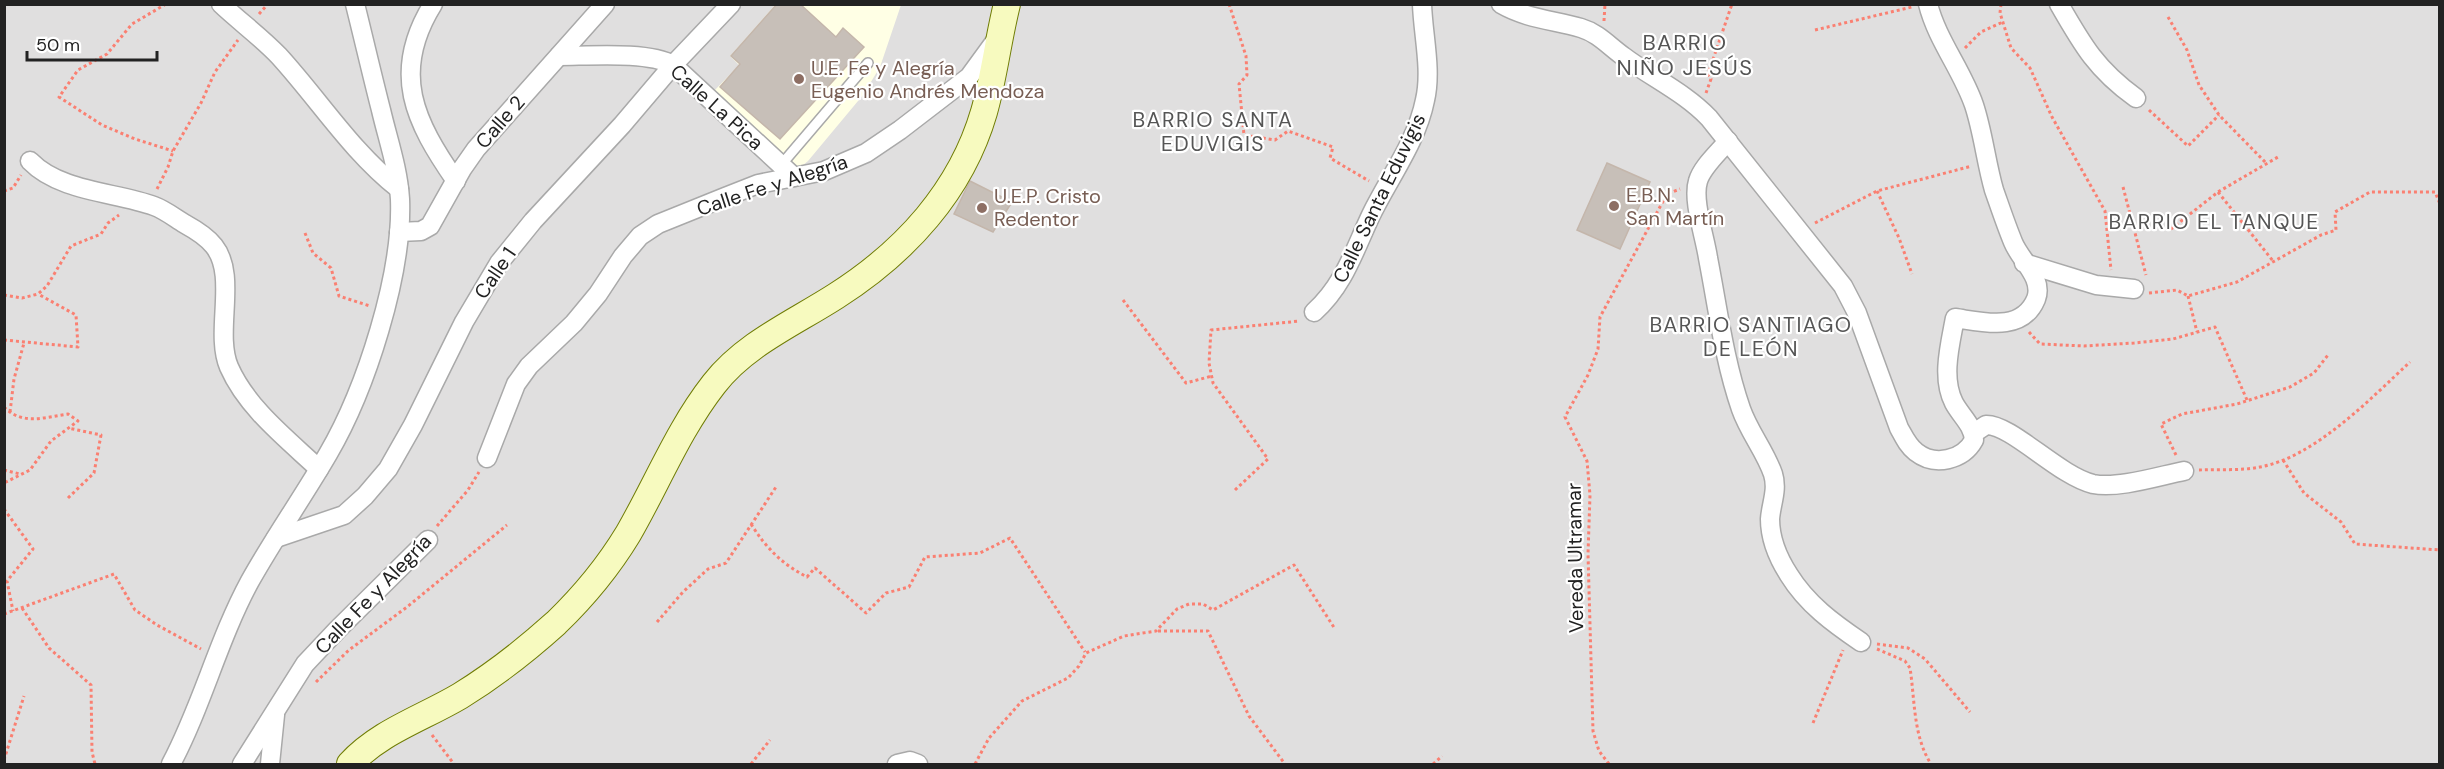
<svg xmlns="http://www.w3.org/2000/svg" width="2444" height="769" font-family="'DM Sans',sans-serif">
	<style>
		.residential { fill: #e0dfdf }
		.education { fill: #ffffe5 }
		.building { fill: #c7bfb8; stroke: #c4b6ab; stroke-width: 1.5 }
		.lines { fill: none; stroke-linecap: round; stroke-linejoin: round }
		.service-casing { stroke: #a9a9a9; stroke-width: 12 }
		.minor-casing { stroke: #a9a9a9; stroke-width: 21 }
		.secondary-casing { stroke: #707d05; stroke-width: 28 }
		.path { stroke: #fa8072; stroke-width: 3; stroke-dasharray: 3 3; stroke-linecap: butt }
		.service { stroke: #fff; stroke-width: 9 }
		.minor { stroke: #fff; stroke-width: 18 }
		.secondary { stroke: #f7fabf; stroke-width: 26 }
		.education-dot { fill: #8d6e63; stroke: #fff; stroke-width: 2 }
		.labels { text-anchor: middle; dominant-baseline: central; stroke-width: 4.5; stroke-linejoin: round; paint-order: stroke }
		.education-label { font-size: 20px; fill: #785e54; stroke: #fff; text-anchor: start }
		.street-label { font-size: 20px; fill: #222; stroke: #fff }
		.neighbourhood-label { font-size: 21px; letter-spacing: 1.5px; fill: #555; stroke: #fff }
		.quarter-label { font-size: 22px; letter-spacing: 1.5px; fill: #555; stroke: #fff }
	</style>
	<rect width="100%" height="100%" fill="#f2efe9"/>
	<rect class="residential" x="5" y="5" width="2434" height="759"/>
	<polygon class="education" points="775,5 901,5 880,67 863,95 808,161 797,170 714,91 739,65 730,56"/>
	<g class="building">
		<polygon points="777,4 800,4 836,37 843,28 864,47 780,139 720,87 740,64 731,56"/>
		<polygon points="1607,163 1650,182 1620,249 1577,230"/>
		<polygon points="970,181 1012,202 993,232 954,214"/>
	</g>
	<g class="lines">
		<g class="service-casing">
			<polyline id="service" points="781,165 868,63"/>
		</g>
		<g class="minor-casing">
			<g id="minor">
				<path d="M221,4C240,22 261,37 279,56C320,101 351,151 399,189"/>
				<path d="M433,4C390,73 415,122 456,181"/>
				<path d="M1501,4C1527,19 1553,20 1581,28C1598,33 1609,46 1623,56C1652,78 1684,92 1709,118L1843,286L1857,313L1899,428C1904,437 1908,446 1916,452C1935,467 1963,460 1974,440C1973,425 1961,416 1954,403C1941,378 1950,345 1955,318C1983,322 2022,333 2036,299C2044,278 2020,260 2013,242C2006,225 2000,207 1994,190C1986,162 1983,132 1974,105C1962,70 1937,40 1928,4"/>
				<path d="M2059,4C2083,46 2097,70 2136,98"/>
				<path d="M559,56C589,56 648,51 673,65L794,177"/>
				<path d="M1728,141C1718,153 1702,167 1698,181C1692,200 1705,237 1708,258C1718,309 1724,360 1741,409C1749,432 1765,451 1773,474C1778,490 1771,504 1770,519C1770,539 1778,558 1789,575C1807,604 1833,623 1861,642"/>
				<path d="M30,161C60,192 116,192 154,206C165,210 175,218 185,224C196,230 207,237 214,246C238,276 214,332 229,367C247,408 287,439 319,469"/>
				<polyline points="399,232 421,231 430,226 462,169 476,149 605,4"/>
				<polyline points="2024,263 2096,285 2134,289"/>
				<path d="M1314,312C1344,285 1354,251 1371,215C1389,178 1417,141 1425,100C1432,70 1423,35 1422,4"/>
				<path d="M1974,433L1986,425C2011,424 2059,476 2093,484C2118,489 2159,476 2184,471"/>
				<polyline points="487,458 516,384 529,366 574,323 598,294 623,256 640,236 658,224 725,197 758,184 824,171 866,153 900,130 969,77 996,40"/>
				<polyline points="276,538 344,515 365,496 388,469 413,425 464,322 499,263 533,221 622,125 673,65 731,4"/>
				<path d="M171,764C202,706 218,640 250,581C274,538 303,497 328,454C366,389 403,274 400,199C398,168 388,140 381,110C372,75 364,40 355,4"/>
				<polyline points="242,764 305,664 337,630 428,540"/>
				<polyline points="270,764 275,715"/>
				<polyline points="897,764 910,761 918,764"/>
			</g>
		</g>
		<g class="secondary-casing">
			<path id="secondary" d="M350,764C379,732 423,718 460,696C494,675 526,650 556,623C584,596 608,567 628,534C657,484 678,430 714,384C745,344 794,323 836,296C905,252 961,191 984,112C994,77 998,40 1007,4"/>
		</g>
		<g class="path">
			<polyline points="166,4 132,24 107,54 78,70 59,97 102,125 135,139 173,151"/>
			<polyline points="1229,4 1246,56 1247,75 1239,84 1244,135 1275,140 1288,131 1333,147 1330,158 1369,181"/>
			<polyline points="2001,4 2000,13 2011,48 2030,68 2052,117 2105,211 2111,270"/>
			<polyline points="259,14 268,4"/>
			<polyline points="2168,17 2187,50 2199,85 2219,115 2267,164"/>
			<polyline points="1604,21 1605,4"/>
			<polyline points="1815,30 1912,7"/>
			<polyline points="1965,48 1981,32 2003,22"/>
			<polyline points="1706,93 1711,79 1708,74 1732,4"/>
			<polyline points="2149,110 2188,146 2219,115"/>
			<polyline points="2123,187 2146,275"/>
			<polyline points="157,189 168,167 173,151 201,103 215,72 238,40"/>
			<polyline points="4,191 13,188 21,175"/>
			<polyline points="1877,191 1899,238 1912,274"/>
			<polyline points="2218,192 2273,261"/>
			<polyline points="1815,223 1877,191 1972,166"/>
			<polyline points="2171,229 2218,192 2278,157"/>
			<polyline points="305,233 313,253 331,268 339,296 370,306"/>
			<polyline points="2149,293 2177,290 2188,296 2237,282 2321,235 2336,230 2335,212 2370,192 2435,192 2440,204"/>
			<polyline points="4,295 22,298 38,294 47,286 71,246 101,234 108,223 119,215"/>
			<polyline points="2188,296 2197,332"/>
			<polyline points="1123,300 1186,383 1212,376"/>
			<polyline points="2029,332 2040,344 2084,346 2134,343 2173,339 2215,327 2247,400"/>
			<polyline points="4,340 78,347 76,315 38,294"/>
			<path d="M4,407C23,426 45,417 68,414L78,421L51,441L30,470L4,483"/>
			<polyline points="10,412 14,379 24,343"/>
			<polyline points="2176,455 2161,424 2182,414 2237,404 2290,387 2314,373 2328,355"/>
			<polyline points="2283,460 2304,493 2341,522 2355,544 2440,550"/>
			<polyline points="4,470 20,474"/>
			<path d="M2199,470C2219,469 2241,471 2260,467C2315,457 2370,399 2410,362"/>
			<polyline points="1235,490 1268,459 1213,383 1209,363 1211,330 1300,321"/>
			<polyline points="68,498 94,473 101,435 68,428"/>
			<polyline points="4,509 33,549 7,581 13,611"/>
			<path d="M751,524C766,548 782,564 807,577L815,568L866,613L886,593L909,587L925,557L980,553L1010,538L1085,652"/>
			<polyline points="437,526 468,490 479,472"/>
			<polyline points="22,608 49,648 91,685 92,752 95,764"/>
			<polyline points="4,614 114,574 135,610 157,625 201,649"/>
			<polyline points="657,622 683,592 708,569 726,563 776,487"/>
			<polyline points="1158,631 1208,631 1249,716 1285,764"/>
			<polyline points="1877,644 1908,648 1925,659 1970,712"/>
			<path d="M1877,649L1905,661L1910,668C1915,700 1913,736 1931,764"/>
			<polyline points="316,682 349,650 407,607 507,525"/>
			<polyline points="1813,723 1843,650"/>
			<polyline points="432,735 454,764"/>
			<polyline points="4,760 24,696"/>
			<polyline points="751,764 770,740"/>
			<polyline points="975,764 989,738 1022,701 1068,678 1079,666 1086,653 1124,636 1156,631 1177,609 1189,604 1203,604 1213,610 1294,565 1335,629"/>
			<polyline points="1433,764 1442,756"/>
			<polyline points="1609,764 1599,751 1593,731 1588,554 1590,495 1587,461 1565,417 1588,375 1598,349 1600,317 1667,194 1680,189"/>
		</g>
		<use href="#service" class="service"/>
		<use href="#minor" class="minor"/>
		<use href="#secondary" class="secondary"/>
	</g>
	<g class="education-dot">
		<circle cx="799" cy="79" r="6"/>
		<circle cx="1614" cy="206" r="6"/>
		<circle cx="982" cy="208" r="6"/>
	</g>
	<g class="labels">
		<g class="education-label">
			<text x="811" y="68">U.E. Fe y Alegría<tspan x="811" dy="23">Eugenio Andrés Mendoza</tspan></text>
			<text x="1626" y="195">E.B.N.<tspan x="1626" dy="23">San Martín</tspan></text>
			<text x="994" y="196">U.E.P. Cristo<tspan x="994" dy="23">Redentor</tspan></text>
		</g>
		<g class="street-label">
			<text transform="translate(717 107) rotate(42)">Calle La Pica</text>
			<text transform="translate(500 122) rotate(-49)">Calle 2</text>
			<text transform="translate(772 185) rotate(-18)">Calle Fe y Alegría</text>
			<text transform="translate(1379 198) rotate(-64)">Calle Santa Eduvigis</text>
			<text transform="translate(495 273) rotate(-56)">Calle 1</text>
			<text transform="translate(1575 558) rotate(-91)">Vereda Ultramar</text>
			<text transform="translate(373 594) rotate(-46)">Calle Fe y Alegría</text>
		</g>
		<g class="neighbourhood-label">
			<text x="1213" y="120">BARRIO SANTA<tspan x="1213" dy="24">EDUVIGIS</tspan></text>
			<text x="2214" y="222">BARRIO EL TANQUE</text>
			<text x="1751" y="325">BARRIO SANTIAGO<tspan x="1751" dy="24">DE LEÓN</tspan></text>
		</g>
		<g class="quarter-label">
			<text x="1685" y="42">BARRIO<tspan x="1685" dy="25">NIÑO JESÚS</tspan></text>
		</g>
	</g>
	<rect width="2444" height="769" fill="none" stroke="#222222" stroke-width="12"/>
	<path d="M27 51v9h130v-9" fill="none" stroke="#222222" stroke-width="3"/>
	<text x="36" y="51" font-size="18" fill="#222222" stroke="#ffffff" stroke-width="4.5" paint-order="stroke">50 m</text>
</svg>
